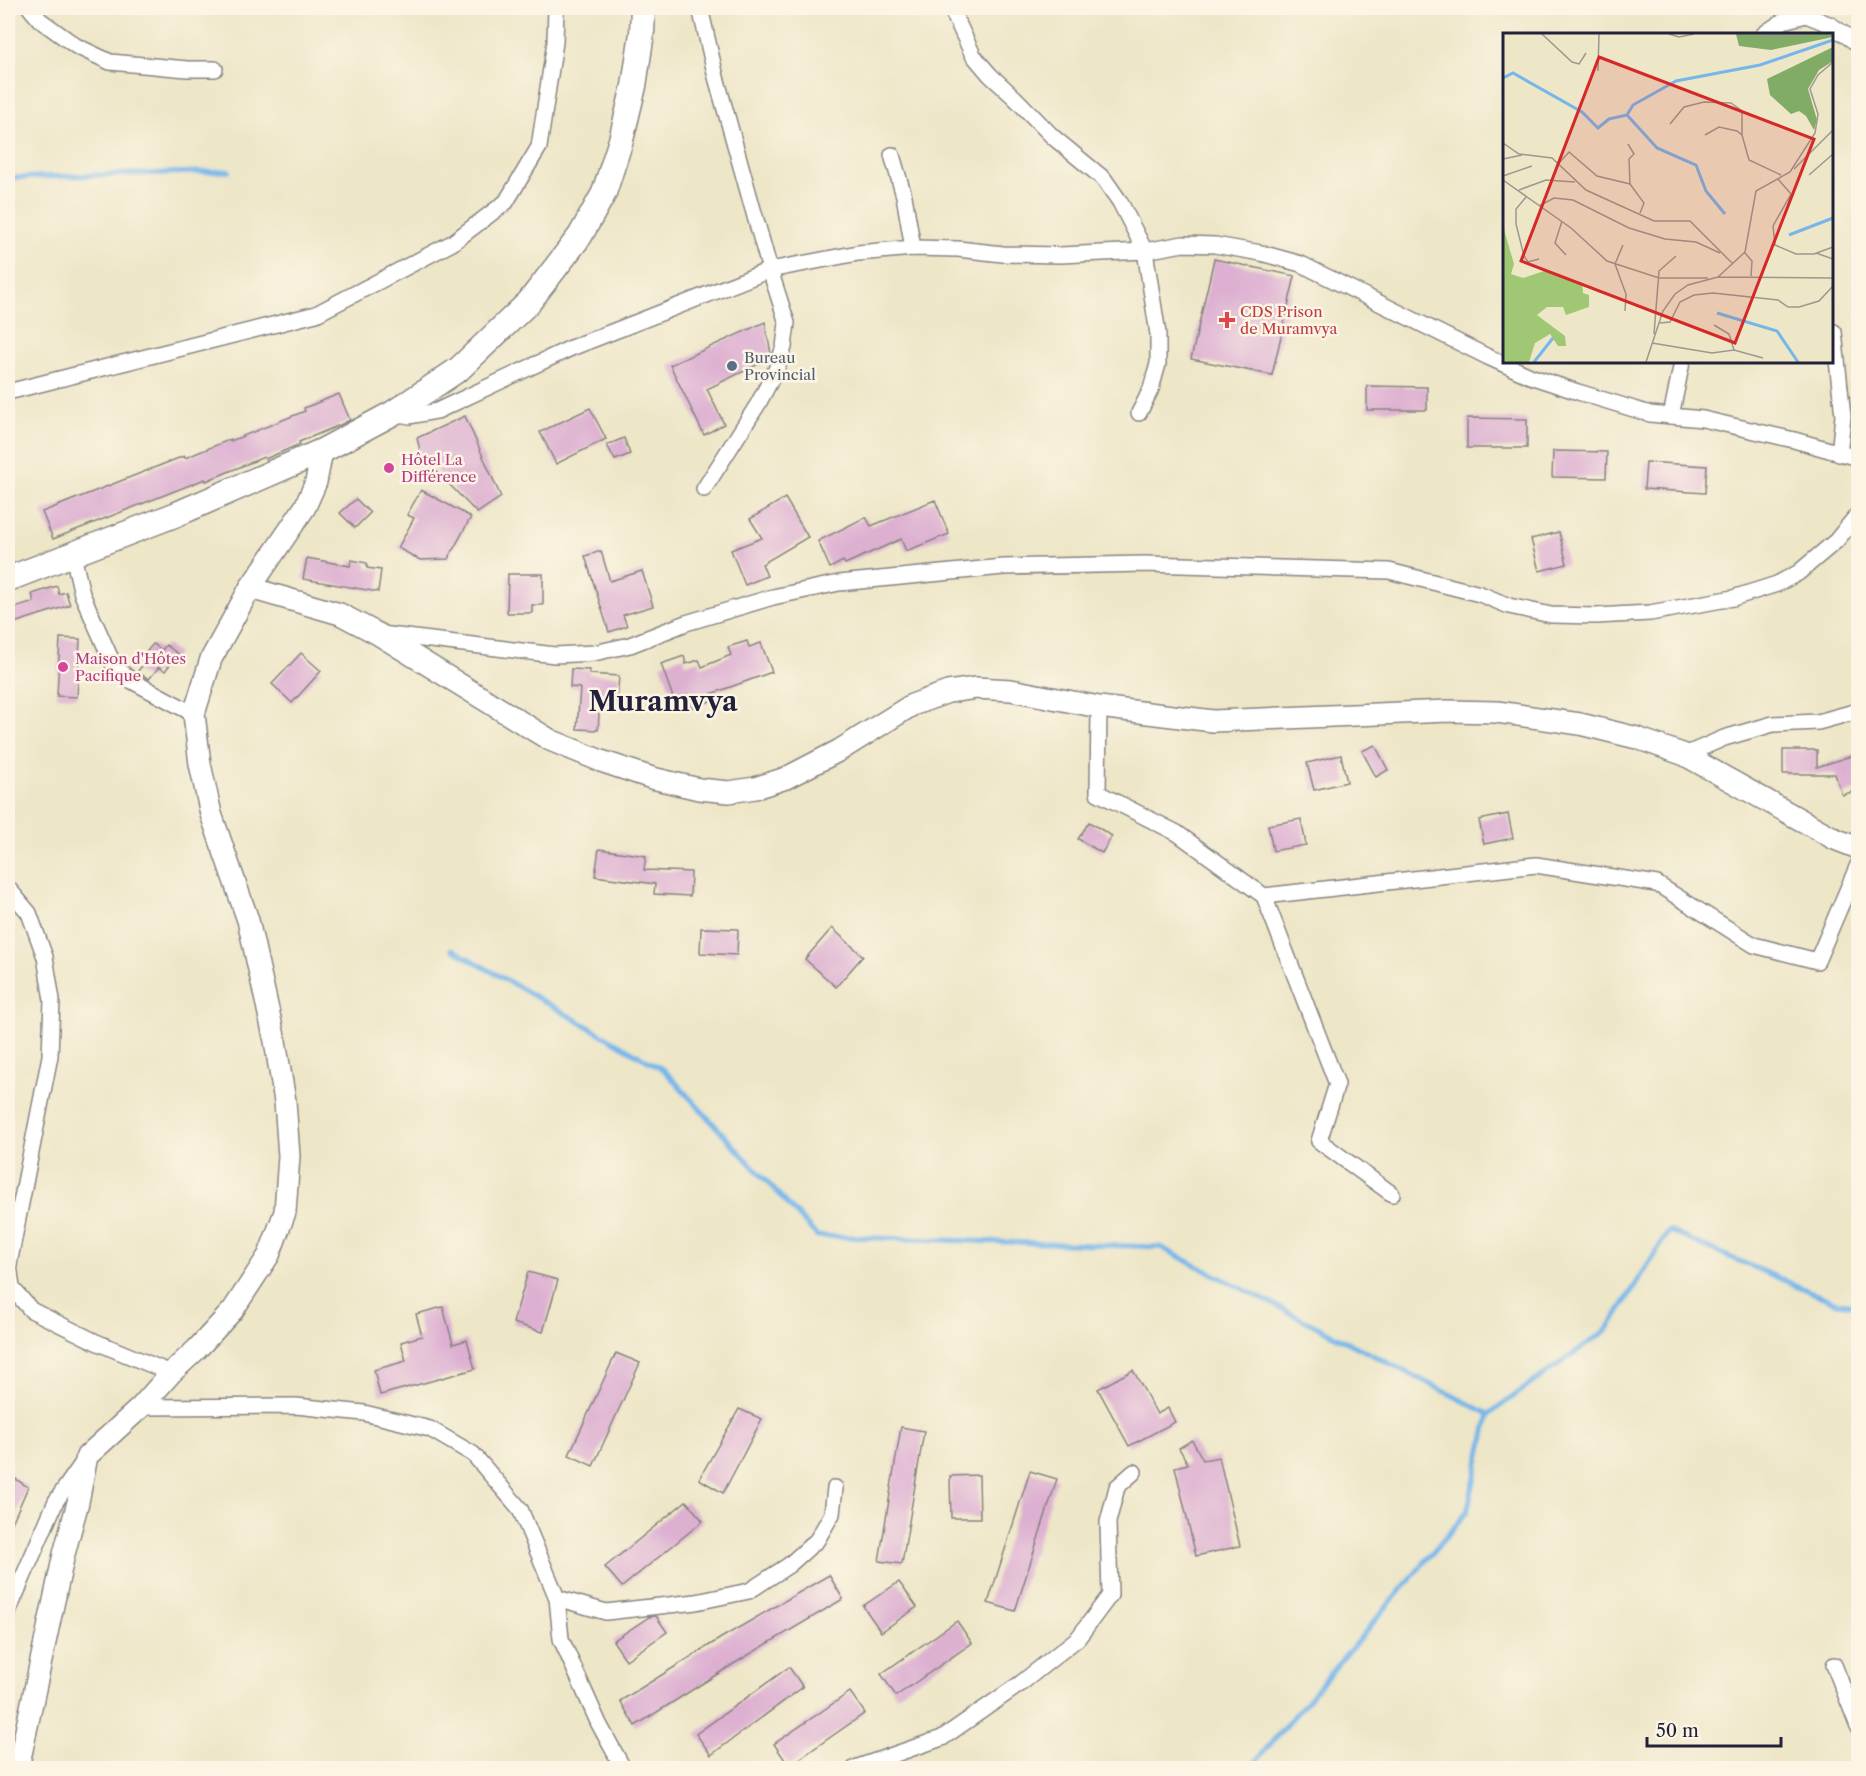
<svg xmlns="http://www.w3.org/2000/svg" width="1866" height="1776" font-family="'Libre Caslon Text',serif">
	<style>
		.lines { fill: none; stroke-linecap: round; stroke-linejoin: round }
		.stream { stroke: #76b6ea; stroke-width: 5 }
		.building { fill: #ddb0d1 }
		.street-casing { stroke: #888481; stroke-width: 18 }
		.secondary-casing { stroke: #888481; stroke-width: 24 }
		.primary-casing { stroke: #888481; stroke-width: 27 }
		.street { stroke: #fff; stroke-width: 15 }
		.secondary { stroke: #fff; stroke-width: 21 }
		.primary { stroke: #fff; stroke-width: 24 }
		.health-dot { fill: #e0444e; stroke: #fcf5e5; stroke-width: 2 }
		.service-dot { fill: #5c6f8a; stroke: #fcf5e5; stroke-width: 2 }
		.hotel-dot { fill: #d1479c; stroke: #fcf5e5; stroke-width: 2 }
		.labels { text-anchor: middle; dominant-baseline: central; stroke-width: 5; stroke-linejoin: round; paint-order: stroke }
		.health-label { font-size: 15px; fill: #be3a42; stroke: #fcf5e5; text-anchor: start }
		.service-label { font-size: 15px; fill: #4e5e75; stroke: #fcf5e5; text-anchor: start }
		.hotel-label { font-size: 15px; fill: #b23c85; stroke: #fcf5e5; text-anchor: start }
		.town-label { font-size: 27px; font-weight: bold; fill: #22223b; stroke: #fcf5e5 }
		.inset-river { fill: none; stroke: #76b6ea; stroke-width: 3 }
		.inset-road { fill: none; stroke: #9c988f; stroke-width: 1.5 }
		.view { fill: #d62828; fill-opacity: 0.15; stroke: #d62828; stroke-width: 3 }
		.inset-edge { fill: none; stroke: #22223b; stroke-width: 3 }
	</style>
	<rect width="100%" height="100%" fill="#fcf5e5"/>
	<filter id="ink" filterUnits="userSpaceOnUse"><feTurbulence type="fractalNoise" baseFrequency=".0167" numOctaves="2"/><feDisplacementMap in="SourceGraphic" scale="12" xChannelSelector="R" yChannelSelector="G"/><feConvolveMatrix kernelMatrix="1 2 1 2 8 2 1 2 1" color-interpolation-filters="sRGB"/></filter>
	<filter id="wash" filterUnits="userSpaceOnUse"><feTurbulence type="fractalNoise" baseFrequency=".008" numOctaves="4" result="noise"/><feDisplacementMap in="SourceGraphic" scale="24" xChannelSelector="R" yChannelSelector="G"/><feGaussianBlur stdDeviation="1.35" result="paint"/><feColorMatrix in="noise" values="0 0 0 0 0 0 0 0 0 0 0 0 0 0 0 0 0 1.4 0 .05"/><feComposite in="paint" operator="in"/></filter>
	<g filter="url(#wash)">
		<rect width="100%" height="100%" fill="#ede6c7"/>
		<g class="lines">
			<g class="stream">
				<polyline points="8,178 229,171"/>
				<polyline points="452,949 664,1070 817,1236 1160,1247 1489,1414"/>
				<polyline points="1250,1768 1467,1512 1489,1414 1608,1329 1669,1231 1837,1303 1858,1305"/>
			</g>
		</g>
		<g id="blocks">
			<g class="building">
				<polygon points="1214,259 1295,276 1272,375 1191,359"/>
				<polygon points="765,322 771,354 769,359 707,389 724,424 704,435 670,365"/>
				<polygon points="1367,386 1427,387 1427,410 1367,410"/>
				<polygon points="339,394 350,420 340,425 299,442 300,444 265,459 264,457 206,481 205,479 53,539 42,512 184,456 185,458 231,439 231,441 305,411 304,408"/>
				<polygon points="590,408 606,439 556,464 540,432"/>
				<polygon points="465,416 501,497 477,513 421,455 417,438"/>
				<polygon points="1467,418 1527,419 1527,448 1467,448"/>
				<polygon points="624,438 630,454 615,460 607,445"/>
				<polygon points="1553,451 1607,452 1606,478 1552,477"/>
				<polygon points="1646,462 1707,466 1705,493 1644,489"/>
				<polygon points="421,490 471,517 448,559 420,560 398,548 414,518 407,515"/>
				<polygon points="785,498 808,537 762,564 767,576 745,585 731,550 762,538 750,519"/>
				<polygon points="356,499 370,513 355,528 340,513"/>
				<polygon points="935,500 949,534 906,551 901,539 845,564 843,561 830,568 818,541 866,517 871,526"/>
				<polygon points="1559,532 1567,564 1539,571 1531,539"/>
				<polygon points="601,551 610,581 642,571 653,606 623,615 627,626 609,632 585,556"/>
				<polygon points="307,558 350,566 351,560 367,563 367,568 381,570 378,592 303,579"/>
				<polygon points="508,574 543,574 543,605 532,605 532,613 507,613"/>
				<polygon points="57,586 59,594 66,592 70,605 8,625 8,610 34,602 32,594"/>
				<polygon points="60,638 80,639 77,697 57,696"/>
				<polygon points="747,641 749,647 761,643 772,672 711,694 713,700 691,708 687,695 674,700 661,664 684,656 686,664 699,660 702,667 731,655 728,647"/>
				<polygon points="153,644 162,650 166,645 178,654 165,671 159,667 149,679 137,672 147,660 143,656"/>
				<polygon points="301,653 321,671 292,703 272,684"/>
				<polygon points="571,669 589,670 589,674 619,676 617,702 600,701 598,730 577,729 580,688 570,687"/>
				<polygon points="1375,745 1388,770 1376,777 1362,751"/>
				<polygon points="1783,750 1817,750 1817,767 1854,755 1858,769 1858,790 1842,795 1835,774 1783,774"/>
				<polygon points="1341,755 1347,782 1314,790 1307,763"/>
				<polygon points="1508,814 1513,838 1484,844 1479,820"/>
				<polygon points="1301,819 1306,845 1273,851 1268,825"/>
				<polygon points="1089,822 1112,836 1102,853 1078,839"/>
				<polygon points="599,849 646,856 644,870 691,872 690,896 654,894 655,884 595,876"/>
				<polygon points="701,928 738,929 737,955 700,953"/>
				<polygon points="832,928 863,956 836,987 805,959"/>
				<polygon points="528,1272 558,1280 543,1332 513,1323"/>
				<polygon points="443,1307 453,1344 467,1340 475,1369 380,1395 374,1370 406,1361 401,1342 422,1336 416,1314"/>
				<polygon points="616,1353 640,1363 593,1466 569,1455"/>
				<polygon points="1133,1370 1157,1414 1168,1408 1175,1422 1129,1446 1098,1389"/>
				<polygon points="739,1409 762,1419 723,1493 699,1479"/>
				<polygon points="901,1427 924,1431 902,1564 879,1561"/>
				<polygon points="1192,1440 1203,1460 1219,1457 1240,1546 1196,1556 1175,1467 1188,1464 1179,1448"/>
				<polygon points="1030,1471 1057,1479 1015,1611 988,1603"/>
				<polygon points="8,1474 28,1487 8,1532"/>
				<polygon points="979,1475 980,1518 951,1518 950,1476"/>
				<polygon points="686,1501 703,1521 622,1587 605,1567"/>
				<polygon points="829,1575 843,1599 735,1663 635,1726 620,1701 721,1638"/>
				<polygon points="899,1582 917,1607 881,1632 863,1606"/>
				<polygon points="656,1616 667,1632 626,1660 613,1641 649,1617"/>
				<polygon points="957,1621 972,1643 896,1696 881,1674"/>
				<polygon points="789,1667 803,1687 711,1755 696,1734"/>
				<polygon points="850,1692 865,1713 789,1766 774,1744"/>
			</g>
		</g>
	</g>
	<g filter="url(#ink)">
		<use href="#blocks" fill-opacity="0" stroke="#888481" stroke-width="1.5"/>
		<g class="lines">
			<g class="street-casing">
				<g id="street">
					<polyline points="30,8 40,20 76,46 110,62 187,69 215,69"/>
					<polyline points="700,8 716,77 770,270 787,323 784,347 776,370 758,404 704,489"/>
					<polyline points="951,8 973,55 990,75 1015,98 1053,137 1104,179 1120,202 1145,251 1158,334 1158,364 1151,389 1139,413"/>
					<polyline points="1764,34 1783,21 1806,15 1831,25 1858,44"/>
					<polyline points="892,155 904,196 913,248"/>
					<polyline points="1834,332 1843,416 1839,454"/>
					<polyline points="8,392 316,314 452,243 506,202 539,147 555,42 556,8"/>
					<polyline points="393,413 410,416 437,411 571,348 770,270 858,253 913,248 958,249 1003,254 1060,255 1145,251 1183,244 1215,245 1261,253 1301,264 1488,357 1530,376 1578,392 1650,414 1703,419 1794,440 1858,458"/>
					<polyline points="1671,416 1682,362"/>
					<polyline points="73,555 82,594 114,666 132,681 194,714"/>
					<polyline points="381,634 555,655 594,653 630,645 686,623 773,597 839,583 1003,567 1145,564 1389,571 1480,594 1509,606 1551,615 1596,616 1650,613 1733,598 1777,584 1798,573 1836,541 1858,514"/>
					<polyline points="1099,707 1098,793 1177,833 1264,896 1536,865 1657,884 1754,945 1817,961 1858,865"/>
					<polyline points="1685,755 1724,738 1773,724 1818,722 1858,711"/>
					<polyline points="8,888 29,913 45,957 52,1000 50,1056 9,1264 12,1288 31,1310 96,1342 171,1373"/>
					<polyline points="1264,896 1337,1084 1319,1141 1392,1194"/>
					<polyline points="141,1407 296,1406 364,1413 430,1429 473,1454 520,1509 557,1598 606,1612 696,1602 749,1591 789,1565 817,1540 832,1514 835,1488"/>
					<polyline points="557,1598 561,1639 599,1724 623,1768"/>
					<polyline points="8,1612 56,1501 84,1461"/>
					<polyline points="1834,1665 1858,1726"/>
					<polyline points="855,1768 942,1738 1020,1684 1078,1638 1110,1595 1108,1522 1117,1487 1134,1472"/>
				</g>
			</g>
			<g class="secondary-casing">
				<g id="secondary">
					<polyline points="250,588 340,614 378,634 550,740 601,761 652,778 699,789 729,792 755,788 786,778 840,750 912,705 948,692 976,688 1011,690 1099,707 1213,721 1448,711 1497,712 1580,724 1637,738 1685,755 1835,839 1858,848"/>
					<polyline points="18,1768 64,1554 78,1502 87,1456 141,1407 171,1373 197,1349 233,1310 269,1255 285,1212 289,1156 285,1101 275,1041 248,920 211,814 200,764 194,714 211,659 250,588 305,507 316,482 322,451"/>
				</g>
			</g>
			<g class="primary-casing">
				<polyline id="primary" points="8,579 177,514 322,451 393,413 459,369 529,302 580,236 604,193 621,140 634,86 642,33 643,8"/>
			</g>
			<use href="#street" class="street"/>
			<use href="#secondary" class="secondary"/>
			<use href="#primary" class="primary"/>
		</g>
	</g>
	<path class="health-dot" d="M1224 311h6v6h6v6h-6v6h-6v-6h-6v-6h6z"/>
	<circle class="service-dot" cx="732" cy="366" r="6"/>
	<g class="hotel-dot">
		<circle cx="389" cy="468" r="6"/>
		<circle cx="63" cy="667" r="6"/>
	</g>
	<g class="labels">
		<g class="health-label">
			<text x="1240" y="311">CDS Prison<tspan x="1240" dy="17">de Muramvya</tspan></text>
		</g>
		<g class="service-label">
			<text x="744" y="357">Bureau<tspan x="744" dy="17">Provincial</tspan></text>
		</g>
		<g class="hotel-label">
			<text x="401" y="459">Hôtel La<tspan x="401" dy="17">Différence</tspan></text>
			<text x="75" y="658">Maison d'Hôtes<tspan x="75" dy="17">Pacifique</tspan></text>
		</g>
		<g class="town-label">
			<text x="663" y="701">Muramvya</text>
		</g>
	</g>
	<g transform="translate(1503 33)">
		<rect width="330" height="330" fill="#ede6c7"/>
		<path d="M0,193L11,231L8,241L20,245L44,237L79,250L80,260L86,262V274L63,282L60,274H44L34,282L62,303L63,313H55L47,301L32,310L26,329H0Z" fill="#a0c874"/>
		<path d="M233,1H330V4L268,17L236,13ZM330,14V28L316,37L305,56L314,87L311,97L303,83L296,78L288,81L267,62L264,46Z" fill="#80ac66"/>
		<path class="inset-river" d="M0,45L10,40L79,79L95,95L106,86L124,82L130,72L173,48L257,32L330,7M124,82L154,115L193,132L203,158L222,181M286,202L330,185M214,280L274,298L295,329M31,329L50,305"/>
		<path class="inset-road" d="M39,1L69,29L76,31L83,20M166,1L176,4L191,1M253,1L272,4L307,1M95,38L96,1M167,91L181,74L201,69L228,70L239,78V102M202,102L216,94L234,98L239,102L246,127L278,142M0,110L16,121L49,125L83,157L151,188H187L230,231M125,111L131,121L126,126L127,151M0,126L19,122M56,130L66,119L94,143L127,151L141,170L137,180M291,136L330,97M306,142L330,121M0,143L29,133M275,146L288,161L270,193L272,212L293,221H311L330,214M0,147L68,195L104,228L156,245H205M16,157L43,147L72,149M24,163L13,176V191L21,223L25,229L36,226M36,173L51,165L70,167L126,195L162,206L193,209L217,220M59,188L52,210L63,222M120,212L112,231L123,261L122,278M242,220L249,228L248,243M313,220L330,226M215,244L242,219L253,158L287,139L312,100L315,81L307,56L315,42L330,29M157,290L167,289L177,269L191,262L210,260L275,267L285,274H296L316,268L330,253M211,292L226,301L231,317M151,301L156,238L173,223M149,310L209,320L231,317L260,325M143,329L160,278L172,261L185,252L215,244L330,245"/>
		<path class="view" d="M96,24L311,106L232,310L18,228Z"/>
		<rect width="330" height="330" class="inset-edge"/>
	</g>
	<rect width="1866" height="1776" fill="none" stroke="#fcf5e5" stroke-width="30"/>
	<path d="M1647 1737v9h134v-9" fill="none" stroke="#22223b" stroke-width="3"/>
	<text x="1656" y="1737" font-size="18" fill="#22223b" stroke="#fcf5e5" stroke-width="4.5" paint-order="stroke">50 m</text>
</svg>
